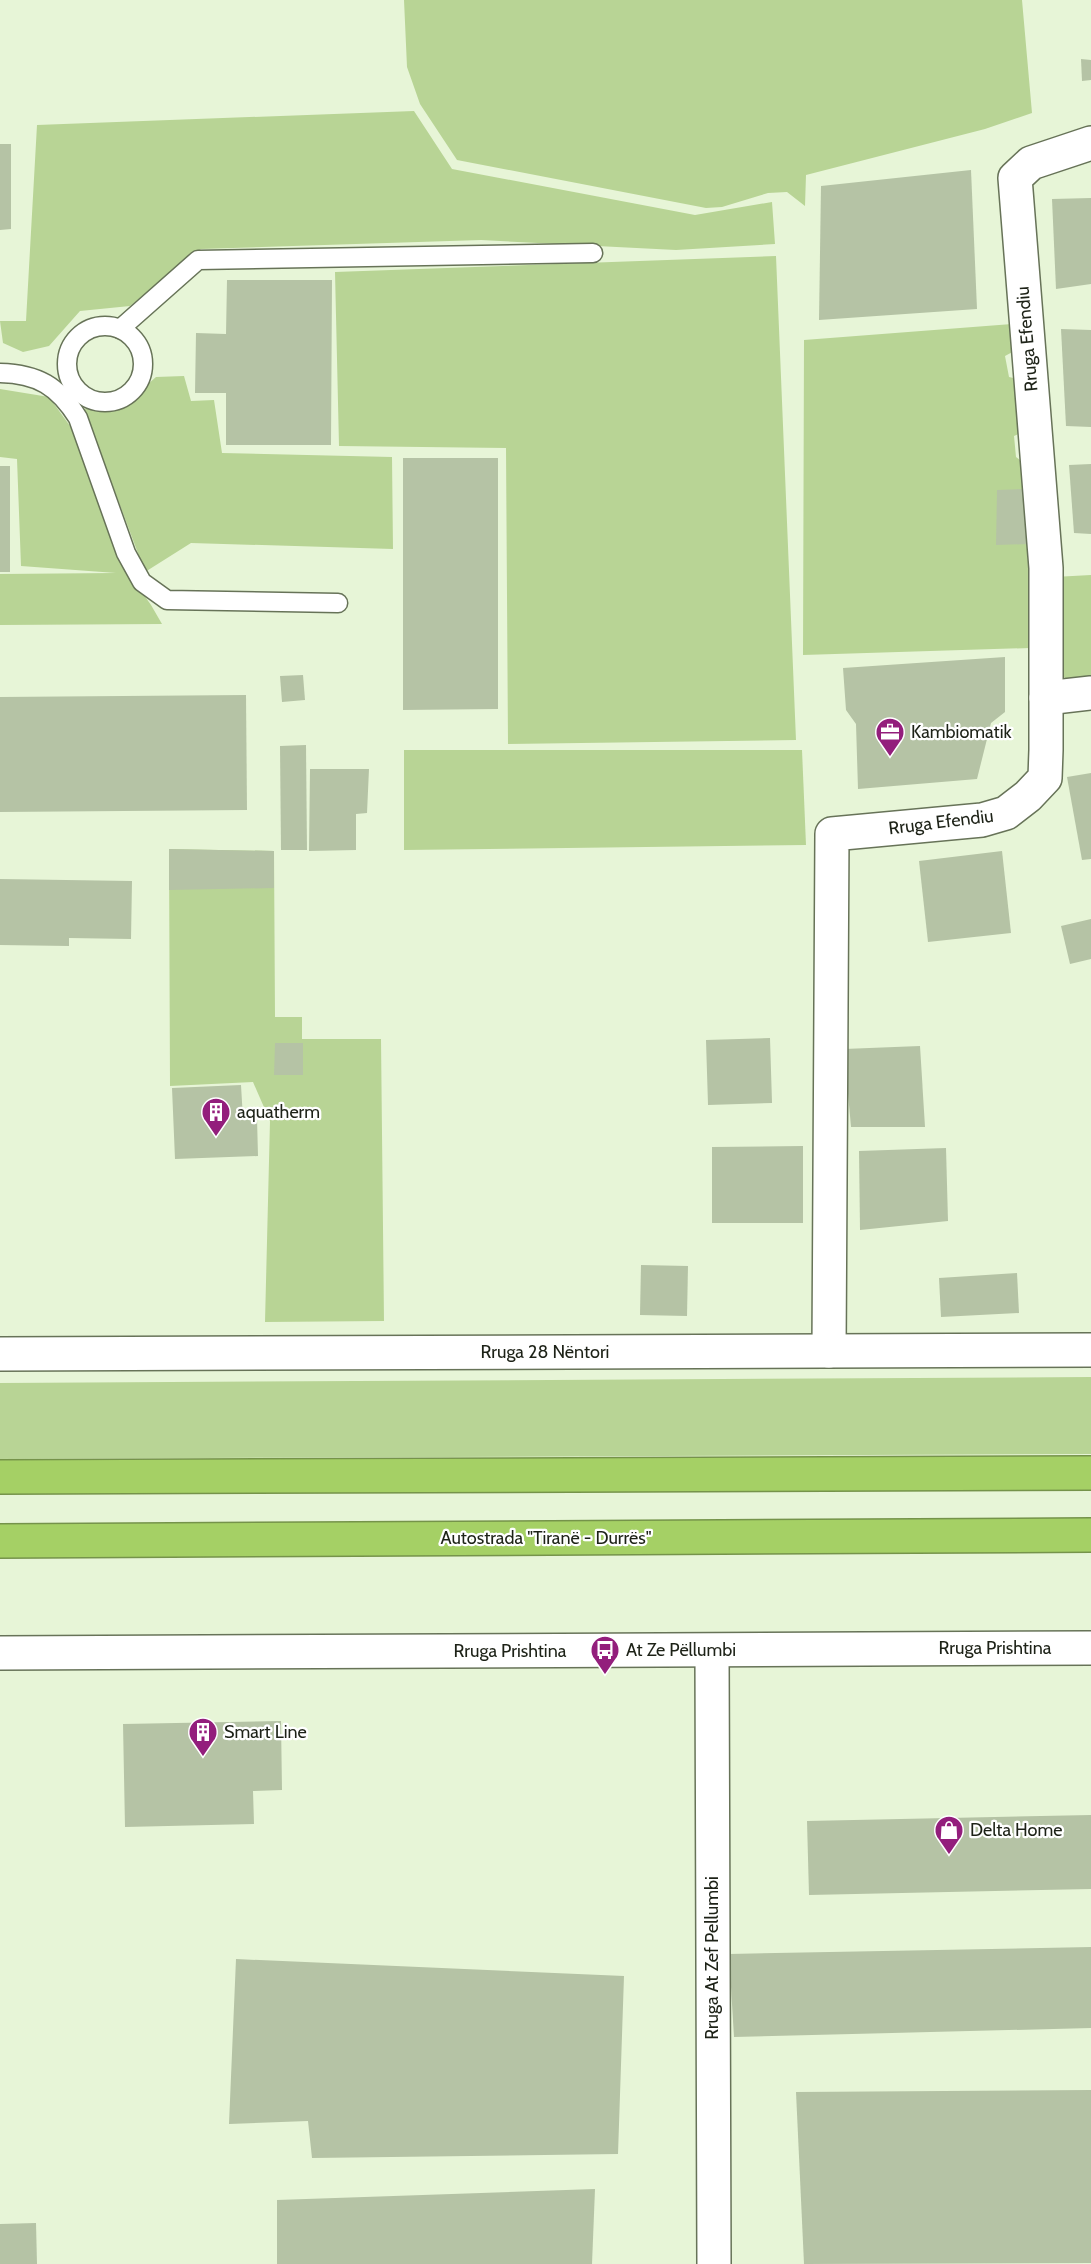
<svg xmlns="http://www.w3.org/2000/svg" width="1091" height="2264" font-family="Cabin,sans-serif">
	<style>
		.green { fill: #b8d495 }
		.building { fill: #b5c3a5 }
		.lines { fill: none; stroke-linecap: round; stroke-linejoin: round }
		.lane-casing { stroke: #677358; stroke-width: 21 }
		.street-casing { stroke: #677358; stroke-width: 36 }
		.secondary-casing { stroke: #677358; stroke-width: 36 }
		.highway-casing { stroke: #75934a; stroke-width: 36 }
		.lane { stroke: #fff; stroke-width: 18 }
		.street { stroke: #fff; stroke-width: 33 }
		.secondary { stroke: #fff; stroke-width: 33 }
		.highway { stroke: #a5d065; stroke-width: 33 }
		.labels { text-anchor: middle; dominant-baseline: central; stroke-width: 4.5; stroke-linejoin: round; paint-order: stroke }
		.street-label { font-size: 18px; fill: #1d2217; stroke: #fff }
		.poi-label { font-size: 18px; fill: #1d2217; stroke: #fff; text-anchor: start }
	</style>
	<rect width="100%" height="100%" fill="#e7f5d7"/>
	<g class="green">
		<polygon points="404,0 1022,0 1032,113 985,129 806,175 805,206 787,192 768,193 722,207 706,208 457,160 420,104 407,67"/>
		<polygon points="414,111 452,169 695,215 772,202 775,244 676,250 481,240 201,249 130,306 80,311 49,346 23,352 3,343 0,321 26,321 37,125"/>
		<polygon points="776,256 796,740 508,744 506,448 339,446 335,272"/>
		<polygon points="1012,324 1018,349 1005,356 1009,377 1018,379 1023,432 1014,436 1016,457 1024,463 1026,488 1030,648 803,655 804,340"/>
		<polygon points="184,376 191,401 214,400 222,453 392,457 393,549 191,543 145,572 84,409 123,406 156,377"/>
		<polygon points="0,389 49,397 78,437 129,574 151,605 162,624 0,625 0,574 116,573 21,566 17,459 0,457"/>
		<polygon points="1091,575 1091,683 1073,685 1064,677 1061,669 1054,577"/>
		<polygon points="404,750 802,750 806,845 404,850"/>
		<polygon points="169,849 274,851 275,1017 302,1017 302,1039 381,1039 384,1321 265,1322 270,1121 253,1082 170,1086"/>
		<polygon points="1091,1377 1091,1454 0,1459 0,1383"/>
	</g>
	<g class="building">
		<polygon points="1081,59 1091,60 1091,80 1082,81"/>
		<polygon points="0,144 11,144 11,229 0,230"/>
		<polygon points="971,170 977,309 819,320 821,186"/>
		<polygon points="1091,198 1091,284 1056,289 1052,199"/>
		<polygon points="227,280 332,280 331,445 226,445 226,393 195,393 196,333 226,334"/>
		<polygon points="1061,329 1091,330 1091,427 1066,426"/>
		<polygon points="403,458 498,458 498,709 403,710"/>
		<polygon points="1091,464 1091,534 1074,533 1069,465"/>
		<rect x="0" y="466" width="10" height="106"/>
		<polygon points="1026,489 1028,544 996,545 997,490"/>
		<polygon points="1005,657 1005,712 991,723 977,779 858,789 856,724 846,710 843,668"/>
		<polygon points="303,675 305,700 282,702 280,676"/>
		<polygon points="246,695 247,810 0,812 0,697"/>
		<polygon points="306,745 307,850 281,850 280,746"/>
		<polygon points="310,769 369,769 367,813 356,814 356,850 309,851"/>
		<polygon points="1091,773 1091,859 1082,860 1067,777"/>
		<polygon points="169,849 274,851 274,888 169,890"/>
		<polygon points="1002,851 1011,933 928,942 919,861"/>
		<polygon points="0,879 132,881 131,939 69,938 69,946 0,945"/>
		<polygon points="1091,919 1091,959 1070,964 1061,926"/>
		<polygon points="770,1038 772,1103 708,1105 706,1040"/>
		<polygon points="275,1043 303,1043 303,1075 274,1075"/>
		<polygon points="920,1046 925,1127 851,1127 844,1049"/>
		<polygon points="241,1085 243,1119 257,1118 258,1156 175,1159 172,1088"/>
		<polygon points="803,1146 803,1223 712,1223 712,1147"/>
		<polygon points="946,1148 948,1221 860,1230 859,1151"/>
		<polygon points="641,1265 688,1266 687,1316 640,1315"/>
		<polygon points="1017,1273 1019,1313 941,1317 939,1278"/>
		<polygon points="281,1721 282,1790 253,1791 254,1824 125,1827 123,1724"/>
		<polygon points="1091,1815 1091,1889 809,1895 807,1821"/>
		<polygon points="1091,1947 1091,2028 734,2037 729,1954"/>
		<polygon points="236,1959 624,1976 618,2154 312,2158 308,2121 229,2124"/>
		<polygon points="1091,2090 1091,2263 804,2264 796,2092"/>
		<polygon points="595,2189 592,2264 277,2264 277,2200"/>
		<polygon points="36,2223 37,2264 0,2264 0,2224"/>
	</g>
	<g class="lines">
		<g class="lane-casing">
			<g id="lane">
				<circle cx="105" cy="364" r="38"/>
				<polyline points="120,329 198,260 593,253"/>
				<path d="M0,373C38,374 58,386 78,418L126,553L142,582L167,600L338,603"/>
			</g>
		</g>
		<g class="street-casing">
			<g id="street">
				<polyline points="1046,698 1091,693"/>
				<polyline points="829,1351 832,834 982,820 1006,813 1028,796 1045,778 1046,750 1046,568 1015,178 1031,163 1091,143"/>
				<polyline points="712,1651 714,2264"/>
			</g>
		</g>
		<g class="secondary-casing">
			<g id="secondary">
				<polyline points="0,1354 1091,1350"/>
				<polyline points="0,1653 1091,1648"/>
			</g>
		</g>
		<g class="highway-casing">
			<g id="highway">
				<polyline points="0,1477 1091,1473"/>
				<polyline points="0,1541 1091,1535"/>
			</g>
		</g>
		<use href="#lane" class="lane"/>
		<use href="#street" class="street"/>
		<use href="#secondary" class="secondary"/>
		<use href="#highway" class="highway"/>
	</g>
	<defs>
		<g id="office-pin" transform="scale(1.5)"><path d="M0 17L-7.5 6A9.5 9.5 0 1 1 7.5 6Z" fill="#931e7c" stroke="#fff"/><path d="M-6-3h4V-5.5h4V-3h4V5H-6ZM-1-4.5V-3h2v-1.5ZM-6 0V1H6V0Z" fill="#fff"/></g>
		<g id="building-pin" transform="scale(1.5)"><path d="M0 17L-7.5 6A9.5 9.5 0 1 1 7.5 6Z" fill="#931e7c" stroke="#fff"/><path d="M-4-6H4V6H1V3H-1V6H-4ZM-2.5-4.3h1.7v1.8h-1.7ZM.8-4.3h1.7v1.8H.8ZM-2.5-1h1.7V.8h-1.7ZM.8-1h1.7V.8H.8Z" fill="#fff"/></g>
		<g id="bus-pin" transform="scale(1.5)"><path d="M0 17L-7.5 6A9.5 9.5 0 1 1 7.5 6Z" fill="#931e7c" stroke="#fff"/><path d="M-5-6H5V4H4V6H2V4H-2V6H-4V4H-5ZM-3.5-4V0h7V-4ZM-3.5 1.2v1.5H-2V1.2ZM2 1.2v1.5H3.5V1.2Z" fill="#fff"/></g>
		<g id="shop-pin" transform="scale(1.5)"><path d="M0 17L-7.5 6A9.5 9.5 0 1 1 7.5 6Z" fill="#931e7c" stroke="#fff"/><path d="M-5-2.5h2.3a2.7 3.5 0 0 1 5.4 0H5L5.5 6h-11ZM-1.5-2.5h3a1.5 2.3 0 0 0-3 0Z" fill="#fff"/></g>
	</defs>
	<g fill-rule="evenodd">
		<use href="#office-pin" x="890" y="732"/>
		<use href="#building-pin" x="216" y="1112"/>
		<use href="#bus-pin" x="605" y="1650"/>
		<use href="#building-pin" x="203" y="1732"/>
		<use href="#shop-pin" x="949" y="1830"/>
	</g>
	<g class="labels">
		<g class="street-label">
			<text transform="translate(1027 339) rotate(-95)">Rruga Efendiu</text>
			<text transform="translate(941 822) rotate(-7)">Rruga Efendiu</text>
			<text x="545" y="1352">Rruga 28 Nëntori</text>
			<text x="546" y="1538">Autostrada "Tiranë - Durrës"</text>
			<text x="995" y="1648">Rruga Prishtina</text>
			<text x="510" y="1651">Rruga Prishtina</text>
			<text transform="translate(712 1958) rotate(-90)">Rruga At Zef Pellumbi</text>
		</g>
		<g class="poi-label">
			<text x="911" y="732">Kambiomatik</text>
			<text x="237" y="1112">aquatherm</text>
			<text x="626" y="1650">At Ze Pëllumbi</text>
			<text x="224" y="1732">Smart Line</text>
			<text x="970" y="1830">Delta Home</text>
		</g>
	</g>
</svg>
